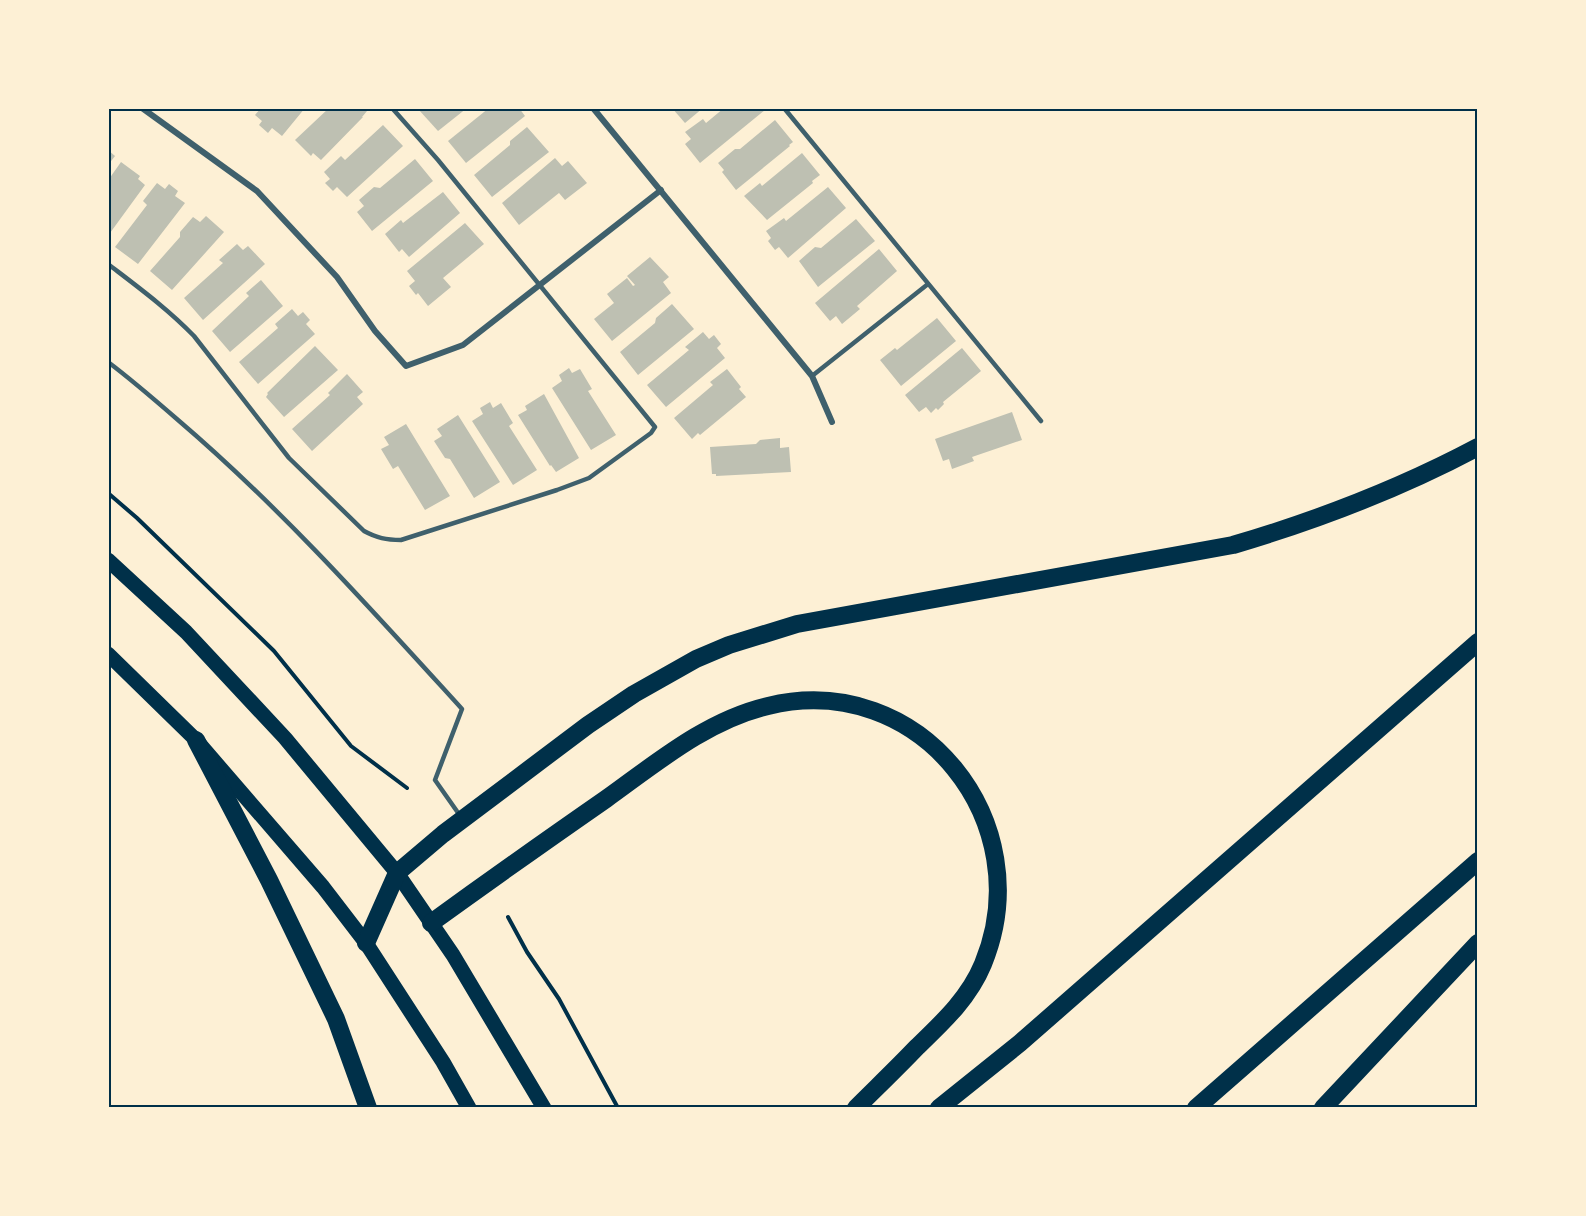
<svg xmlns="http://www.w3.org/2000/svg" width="1586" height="1216" font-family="'Golos Text',sans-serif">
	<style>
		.building { fill: #bec0b2 }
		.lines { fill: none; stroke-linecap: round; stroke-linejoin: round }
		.path { stroke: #003049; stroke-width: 4 }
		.service { stroke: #3f606c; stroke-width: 4.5 }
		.minor { stroke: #3f606c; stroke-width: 6 }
		.primary { stroke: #003049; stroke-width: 15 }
		.motorway { stroke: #003049; stroke-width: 18 }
		.neatline { fill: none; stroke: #003049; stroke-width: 2 }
	</style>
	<rect width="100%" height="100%" fill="#fdf0d5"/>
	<g class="building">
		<polygon points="261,108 305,108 282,136 272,128 268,133 259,125 262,121 255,115"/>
		<polygon points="329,108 364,108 367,111 362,117 363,117 321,160 313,153 311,156 295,140"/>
		<polygon points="421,108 467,108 438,131 419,110"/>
		<polygon points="489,108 519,108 525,116 466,163 448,141"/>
		<polygon points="672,108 703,108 685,123"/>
		<polygon points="724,108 763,108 765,110 700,163 685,144 691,139 685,132 703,119 706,123"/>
		<polygon points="775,120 793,142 789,145 790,146 736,190 722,172 724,170 718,163 735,149 740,149"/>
		<polygon points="383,125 403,146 347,197 337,187 333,191 325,183 330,179 324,172 341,156 345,160"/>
		<polygon points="527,127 549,152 492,197 474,175 510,145 510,141"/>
		<polygon points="108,150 115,156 108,165"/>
		<polygon points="802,153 820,175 812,181 813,183 767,220 744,196 760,183 762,186"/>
		<polygon points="555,158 562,166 568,161 587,183 565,200 559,193 519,225 502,203"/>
		<polygon points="415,159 433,181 372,231 357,212 364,206 359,200 374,187 380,188"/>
		<polygon points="121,162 140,176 138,179 145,185 110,233 108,232 108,184 110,181 109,179"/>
		<polygon points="157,183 165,189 169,184 178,191 175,196 185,203 138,264 115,247 147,205 143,201"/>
		<polygon points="828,187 846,208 788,258 779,247 775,250 768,241 771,238 766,231 784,218 786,221"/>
		<polygon points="443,192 460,213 409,257 402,249 399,252 385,234 401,220 403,223"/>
		<polygon points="206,216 224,232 172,290 150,271 180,237 180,232 193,217 200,222"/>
		<polygon points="856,219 875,241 818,287 799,261 815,247 821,248"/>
		<polygon points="465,223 484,244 443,278 451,287 428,306 418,293 416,295 409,286 415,281 407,271"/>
		<polygon points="237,244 243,250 248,246 265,264 203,320 184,298 223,263 219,260"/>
		<polygon points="879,249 897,271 857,306 860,309 842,324 836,316 830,321 815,303"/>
		<polygon points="650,257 669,277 663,282 671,293 612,341 594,319 614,303 607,294 627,278 633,286 635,285 627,276"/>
		<polygon points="261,280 283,306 230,352 212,331 249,296 246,293"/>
		<polygon points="672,304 694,329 638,375 620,352 655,323 656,318"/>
		<polygon points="292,309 298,316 303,312 310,320 306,324 315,334 258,384 239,362 278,328 275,324"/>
		<polygon points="937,318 956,341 901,386 880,360 895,348 897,350"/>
		<polygon points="703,332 709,339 714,335 721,344 717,348 725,358 666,407 647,385 689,350 685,347"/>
		<polygon points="315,346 338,370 284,417 266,397 268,394 267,393"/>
		<polygon points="962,348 981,371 943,402 944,404 938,410 936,408 931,413 926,407 919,412 905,395"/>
		<polygon points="569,368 572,373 580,369 592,389 588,391 616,435 591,450 552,388 562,381 559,375"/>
		<polygon points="727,369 741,387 739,389 746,397 700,435 698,433 692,439 674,418 713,385 710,382"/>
		<polygon points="347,374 363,392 357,397 363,404 312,451 292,429 330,395 328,393"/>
		<polygon points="544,394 579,458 556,472 551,465 550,466 518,415 527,410 525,406"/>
		<polygon points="490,402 493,408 501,403 513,423 509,426 537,470 513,485 472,421 483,414 480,408"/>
		<polygon points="1012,412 1022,440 972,457 974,461 952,469 949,459 943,461 935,439"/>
		<polygon points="458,415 500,482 474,498 450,459 445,458 434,441 442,436 437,429"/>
		<polygon points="406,424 450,496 425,510 398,466 393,469 381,449 389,445 384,437"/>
		<polygon points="780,438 780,448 789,447 791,472 716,476 716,474 712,474 710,447 756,444 760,440"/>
	</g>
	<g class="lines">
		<g class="path">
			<polyline points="108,493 137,518 274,651 351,746 407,788"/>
			<polyline points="508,917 527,952 559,999 618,1108"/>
		</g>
		<g class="service">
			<polyline points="784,108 1041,421"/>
			<path d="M108,264C138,287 168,309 194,336L289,458L364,531C377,538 386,540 401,540L557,490L589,478L651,433L655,427L438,160L392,108"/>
			<path d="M108,362C132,380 155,400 178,420C281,508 371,609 462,709L435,780L461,817"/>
			<polyline points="812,376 928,284"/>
		</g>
		<g class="minor">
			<polyline points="142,108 257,191 337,277 375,331 406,366 463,345 661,190"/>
			<polyline points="593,108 812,376 832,422"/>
		</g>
		<g class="primary">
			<polyline points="108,560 186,632 285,738 397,873 453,955 544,1108"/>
			<polyline points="108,654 196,740 323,887 366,943 443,1062 469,1108"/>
		</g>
		<g class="motorway">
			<polyline points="196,740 269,880 336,1019 368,1108"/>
			<path d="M431,923C489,881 547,840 606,799C655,764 707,720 768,706C920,669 1041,823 983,964C969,998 943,1022 917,1047C897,1068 876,1088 856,1108"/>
			<path d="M366,943L397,873L443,834L588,725L634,694L696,659L729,645L797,624L1233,545C1318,520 1399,489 1478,447"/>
			<polyline points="939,1108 1020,1043 1478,642"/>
			<polyline points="1196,1108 1478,861"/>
			<polyline points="1323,1108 1478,943"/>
		</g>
	</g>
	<rect width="1586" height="1216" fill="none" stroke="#fdf0d5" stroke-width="219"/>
	<rect x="110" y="110" width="1366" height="996" class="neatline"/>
</svg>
